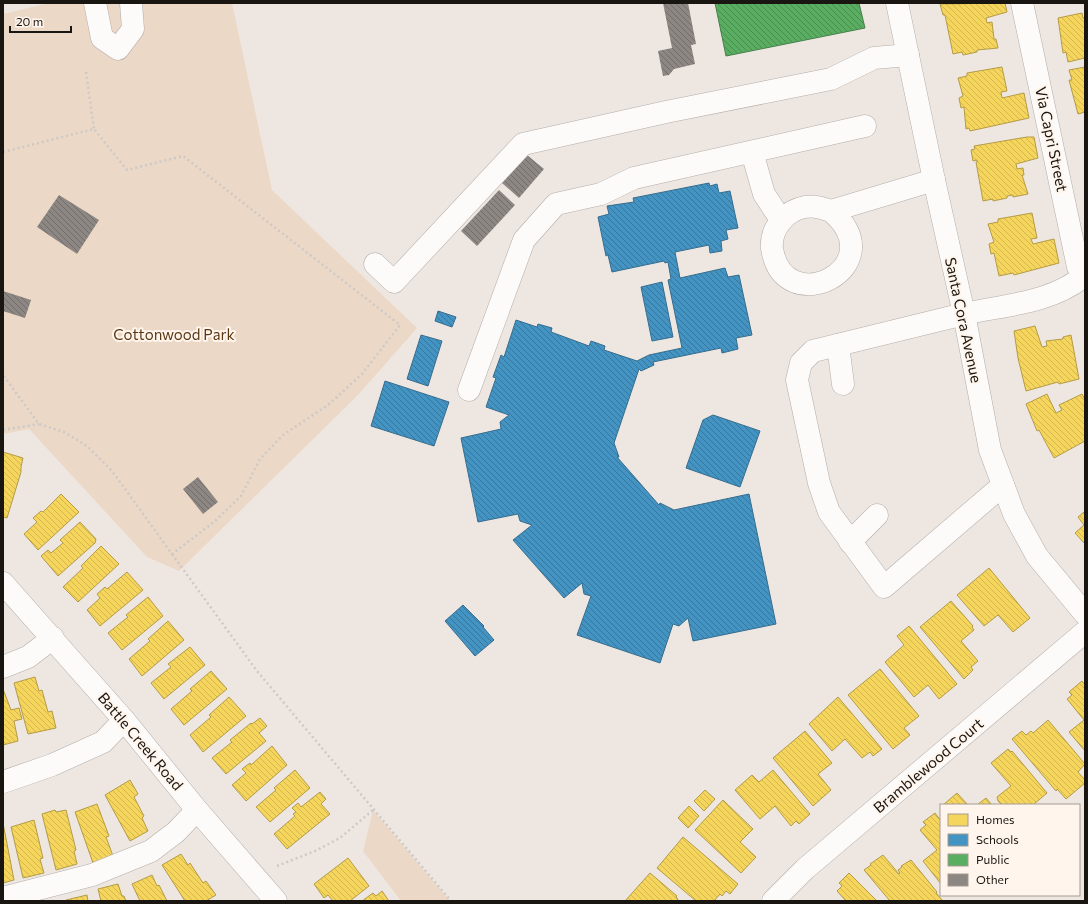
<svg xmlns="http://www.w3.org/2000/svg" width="1088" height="904" font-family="Commissioner,sans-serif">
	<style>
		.green { fill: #ecd8c6 }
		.homes { fill: url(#homes-back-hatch); stroke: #b49b46 }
		.schools { fill: url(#schools-back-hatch); stroke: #366d8e }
		.public { fill: url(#public-back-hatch); stroke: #468049 }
		.building { fill: url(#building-back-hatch) }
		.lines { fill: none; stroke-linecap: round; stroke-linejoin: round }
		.minor-casing { stroke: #b3ada9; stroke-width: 23 }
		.path { stroke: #cdc9c7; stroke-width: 2.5; stroke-dasharray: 2 3; stroke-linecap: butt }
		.minor { stroke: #fcfbfa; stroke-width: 22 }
		.labels { text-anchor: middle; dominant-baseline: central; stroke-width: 4; stroke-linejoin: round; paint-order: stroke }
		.street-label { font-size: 15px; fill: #191511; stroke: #fff5ec }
		.park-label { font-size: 15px; fill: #593713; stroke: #fff5ec }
	</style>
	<defs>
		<pattern id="homes-back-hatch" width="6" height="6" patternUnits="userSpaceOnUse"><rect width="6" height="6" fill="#f6d55c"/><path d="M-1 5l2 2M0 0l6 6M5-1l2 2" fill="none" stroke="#d2b64f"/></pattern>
		<pattern id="schools-back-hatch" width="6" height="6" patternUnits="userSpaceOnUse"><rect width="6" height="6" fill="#4393c3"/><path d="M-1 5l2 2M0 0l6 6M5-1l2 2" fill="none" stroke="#37779d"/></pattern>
		<pattern id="public-back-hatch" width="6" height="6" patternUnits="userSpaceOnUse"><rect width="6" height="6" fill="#5aae61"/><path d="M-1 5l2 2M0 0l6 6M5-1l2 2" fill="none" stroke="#4a8c4f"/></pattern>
		<pattern id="building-back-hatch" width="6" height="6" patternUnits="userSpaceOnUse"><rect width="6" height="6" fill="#8c8783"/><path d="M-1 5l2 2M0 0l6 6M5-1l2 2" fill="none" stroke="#726d6a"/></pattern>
	</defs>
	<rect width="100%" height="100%" fill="#eee7e1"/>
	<g class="green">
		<polygon points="49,3 232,3 272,190 417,328 358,395 179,571 147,557 29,429 3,434 3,14"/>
		<polygon points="373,810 450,901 401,901 363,851"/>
	</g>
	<g class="homes">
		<polygon points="1005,3 1007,12 986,18 987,23 992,22 994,39 996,39 998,48 977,50 977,52 963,55 962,52 953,54 945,15 943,15 940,4"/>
		<polygon points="1082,13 1083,18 1085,18 1085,58 1068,62 1066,52 1063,53 1058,18"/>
		<polygon points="1002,67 1007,91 1001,92 1002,98 1024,93 1029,118 970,131 969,128 966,129 964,107 961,108 959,98 963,96 958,78 967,76 967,73"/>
		<polygon points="1085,67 1085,112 1078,114 1069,80 1072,80 1069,70"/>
		<polygon points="1027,137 1034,137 1038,158 1016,164 1017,169 1023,168 1024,175 1022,175 1028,194 1013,197 1013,195 1007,196 1007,198 993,201 993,199 983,201 976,162 977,162 977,160 973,161 971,150 975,149 974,146"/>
		<polygon points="1032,213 1037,238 1031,239 1033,244 1054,239 1059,263 1014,275 1013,273 999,276 994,253 991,254 989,244 994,242 988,224 998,222 998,219"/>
		<polygon points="1035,326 1042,347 1047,346 1046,341 1063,339 1063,337 1071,335 1079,379 1059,384 1058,382 1026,391 1018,358 1014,331"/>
		<polygon points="1047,394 1056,413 1062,410 1059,405 1082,394 1085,400 1085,441 1054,458 1039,430 1037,431 1026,404"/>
		<polygon points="3,452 23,458 21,467 21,472 7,518 3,517"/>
		<polygon points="61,494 79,512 38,550 24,534 37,522 33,518 41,511 43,512"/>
		<polygon points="1084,512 1085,514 1085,544 1075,533 1084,525 1078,517"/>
		<polygon points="80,522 96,539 95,543 58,576 41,556 48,550 51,553 63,543 60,540"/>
		<polygon points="101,546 119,564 78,602 63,587 83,568 81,566"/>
		<polygon points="989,568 1030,618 1013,632 998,615 984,626 957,595"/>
		<polygon points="127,572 143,590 100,626 87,610 100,598 97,594 105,587 107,589"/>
		<polygon points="148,597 163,616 122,650 108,633 128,617 126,615"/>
		<polygon points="951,601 973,626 972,627 974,630 961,641 978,661 971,667 973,670 964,679 920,627"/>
		<polygon points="168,621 184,640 142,676 129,659 150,641 148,639"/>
		<polygon points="909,626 957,684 939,699 928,685 914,697 885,662 904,645 897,636"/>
		<polygon points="190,647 205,665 164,699 151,683 171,667 168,664"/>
		<polygon points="880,669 919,716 904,728 910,735 893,749 848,695"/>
		<polygon points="211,671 227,689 184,725 171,709 192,691 190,689"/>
		<polygon points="35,677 39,691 42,690 48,712 52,711 56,728 28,734 14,683"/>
		<polygon points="1082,681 1085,685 1085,751 1069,732 1084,720 1067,699 1072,695 1069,692"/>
		<polygon points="3,689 11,710 19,708 22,719 14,721 18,741 3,745"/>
		<polygon points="229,697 246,716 203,752 190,735 211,717 209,715"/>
		<polygon points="838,697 882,749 873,756 870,752 862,758 845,739 832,751 809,724"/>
		<polygon points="260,718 267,726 259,733 266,741 226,774 212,758 232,742 230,740 251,723 252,724"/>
		<polygon points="1048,720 1085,764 1078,772 1085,780 1085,783 1066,799 1057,789 1056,791 1012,739 1022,731 1026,735 1031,731 1033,733"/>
		<polygon points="805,731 832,763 818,774 831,790 813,806 773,758"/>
		<polygon points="272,746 287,765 246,801 232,785 246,773 242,769 250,763 251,765"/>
		<polygon points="1008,749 1011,752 1012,751 1047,793 1033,805 1002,805 998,801 997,797 1011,786 991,763"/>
		<polygon points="295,770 310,788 270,822 256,807 276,790 274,788"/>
		<polygon points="773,770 810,814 799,824 796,821 791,826 775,806 760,819 735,790 752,775 759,782"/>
		<polygon points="130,780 138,794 134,797 144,816 142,818 148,831 130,841 105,795"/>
		<polygon points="705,790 715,799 704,811 694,801"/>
		<polygon points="320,792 326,799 321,804 330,814 287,849 274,834 295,816 293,814 296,812 292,808 298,803 301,807"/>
		<polygon points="957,793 968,805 943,805"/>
		<polygon points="986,798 992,805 977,805"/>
		<polygon points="723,800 753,829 740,842 756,857 741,873 695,830"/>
		<polygon points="97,804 109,836 106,837 113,856 93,863 75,812"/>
		<polygon points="689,806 699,816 688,828 678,818"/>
		<polygon points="55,810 56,812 66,810 76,850 74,851 77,864 56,870 42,814"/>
		<polygon points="935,813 941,821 941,884 923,861 937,850 920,830 926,825 923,822"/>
		<polygon points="34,820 43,858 40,859 44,873 23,878 11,827"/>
		<polygon points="3,823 14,880 3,883"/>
		<polygon points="683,837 738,884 730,894 726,891 722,896 720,894 714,901 696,901 657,868"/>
		<polygon points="181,854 188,865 190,863 203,883 206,881 216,895 206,901 185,901 162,865"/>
		<polygon points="883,855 899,874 900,873 898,870 902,867 901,866 911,860 937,892 936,893 943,901 890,901 864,870 871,865 870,864"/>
		<polygon points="348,858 369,886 350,901 333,901 328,895 324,898 314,884"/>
		<polygon points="650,873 677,896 676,897 678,899 677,901 625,901"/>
		<polygon points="849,873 877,901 846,901 837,891 842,886 839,883"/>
		<polygon points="152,875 157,886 159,885 167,901 140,901 132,884"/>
		<polygon points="118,884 122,896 124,896 126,901 101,901 98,889"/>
		<polygon points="382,891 389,901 362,901 373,893 376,896"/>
		<polygon points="87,895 88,901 67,901 66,900"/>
	</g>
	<g class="schools">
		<polygon points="709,183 710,186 717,184 719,193 730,191 738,228 726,230 728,239 721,241 722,251 710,253 709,245 675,252 680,278 725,268 728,277 739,275 752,335 736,338 738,349 722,353 721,348 653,362 654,365 641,371 639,369 614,443 619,457 617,457 659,505 660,503 674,510 749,494 776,624 693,641 688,618 679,626 673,624 660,663 577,635 591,596 584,594 582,583 564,598 513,540 532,525 520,521 518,514 478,522 461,438 501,429 500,422 509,415 486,407 496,378 493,377 501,355 504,357 516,320 537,327 538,324 552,328 551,332 589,346 591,341 605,346 604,350 637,361 649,355 682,348 668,280 671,279 668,262 665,263 664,261 612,272 608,255 606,256 598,217 609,214 607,206 634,202 633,198"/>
		<polygon points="662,282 673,337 652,341 641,287"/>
		<polygon points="438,311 456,317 452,327 435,321"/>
		<polygon points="421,335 442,341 428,386 407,379"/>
		<polygon points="385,381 449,402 434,446 371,426"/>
		<polygon points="713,415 760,431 740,487 686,468 703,420"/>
		<polygon points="463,605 484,626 483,627 494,640 475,656 445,621"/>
	</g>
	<polygon class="public" points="715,3 859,3 865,28 726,56"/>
	<g class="building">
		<polygon points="663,3 688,3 696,44 691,45 695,64 674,69 669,75 663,76 658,51 672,48"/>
		<polygon points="527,155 544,169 519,198 502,183"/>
		<polygon points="499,190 515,205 477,246 461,231"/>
		<polygon points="59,195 99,220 77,254 37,227"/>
		<polygon points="3,291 31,300 25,318 3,311"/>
		<polygon points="198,477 218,502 203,514 183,489"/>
	</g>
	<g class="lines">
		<g class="minor-casing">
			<g id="minor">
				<polyline points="95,3 102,38 118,49 133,29 131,3"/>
				<polyline points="897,3 934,180 964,314 990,450 1014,514 1037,556 1085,614"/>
				<polyline points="1022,3 1078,267 1085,272"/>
				<polyline points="752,152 764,194 781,220"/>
				<path d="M831,211C896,267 783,323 772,248C770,229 786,210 805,207C814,205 823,208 831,211L934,180"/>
				<polyline points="375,264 394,282 523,144 666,112 831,79 874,58 908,55"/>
				<polyline points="838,345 843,384"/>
				<polyline points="469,390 524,240 556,204 601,194 634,178 865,126"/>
				<path d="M1003,485L884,587L829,512L819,483L797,380L801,363L813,351C863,339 914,326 964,314C1004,305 1053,303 1085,275"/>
				<polyline points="850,542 877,515"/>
				<polyline points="3,583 124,720 197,810 276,901"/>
				<polyline points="3,667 28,657 53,638"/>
				<polyline points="3,782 52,765 103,742 124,720"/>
				<polyline points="3,898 92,875 151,851 176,832 197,810"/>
				<polyline points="773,901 805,869 1085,632"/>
			</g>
		</g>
		<g class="path">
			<polyline points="86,72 94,129"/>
			<polyline points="3,152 94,129 127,170 183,156 400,325 362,374 328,405 283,435 260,459 241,496 214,522 172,554 112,471 87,446 64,432 39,424 3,375"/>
			<polyline points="3,430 39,424"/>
			<polyline points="172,554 257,671 451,901"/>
			<polyline points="277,866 315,851 340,838 373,810"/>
		</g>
		<use href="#minor" class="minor"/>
	</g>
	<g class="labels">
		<g class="street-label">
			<text transform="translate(1052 139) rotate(78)">Via Capri Street</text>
			<text transform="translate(964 320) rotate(78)">Santa Cora Avenue</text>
			<text transform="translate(141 741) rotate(50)">Battle Creek Road</text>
			<text transform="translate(928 765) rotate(-40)">Bramblewood Court</text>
		</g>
		<g class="park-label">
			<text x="174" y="334">Cottonwood Park</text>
		</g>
	</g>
	<rect width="1088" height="904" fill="none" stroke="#191511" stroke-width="8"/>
	<rect x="940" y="804" width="140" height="92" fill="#fff5ec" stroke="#a39b94"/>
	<rect x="948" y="814" width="20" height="12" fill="#f6d55c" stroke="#a39b94"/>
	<text x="976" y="824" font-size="12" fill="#191511">Homes</text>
	<rect x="948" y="834" width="20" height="12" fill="#4393c3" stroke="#a39b94"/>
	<text x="976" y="844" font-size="12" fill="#191511">Schools</text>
	<rect x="948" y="854" width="20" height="12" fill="#5aae61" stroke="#a39b94"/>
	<text x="976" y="864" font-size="12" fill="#191511">Public</text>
	<rect x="948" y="874" width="20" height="12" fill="#8c8783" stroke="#a39b94"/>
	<text x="976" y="884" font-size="12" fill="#191511">Other</text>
	<path d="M10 26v6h61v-6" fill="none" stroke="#191511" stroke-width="2"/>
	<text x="16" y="26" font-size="12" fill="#191511" stroke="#fff5ec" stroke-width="3" paint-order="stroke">20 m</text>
</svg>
